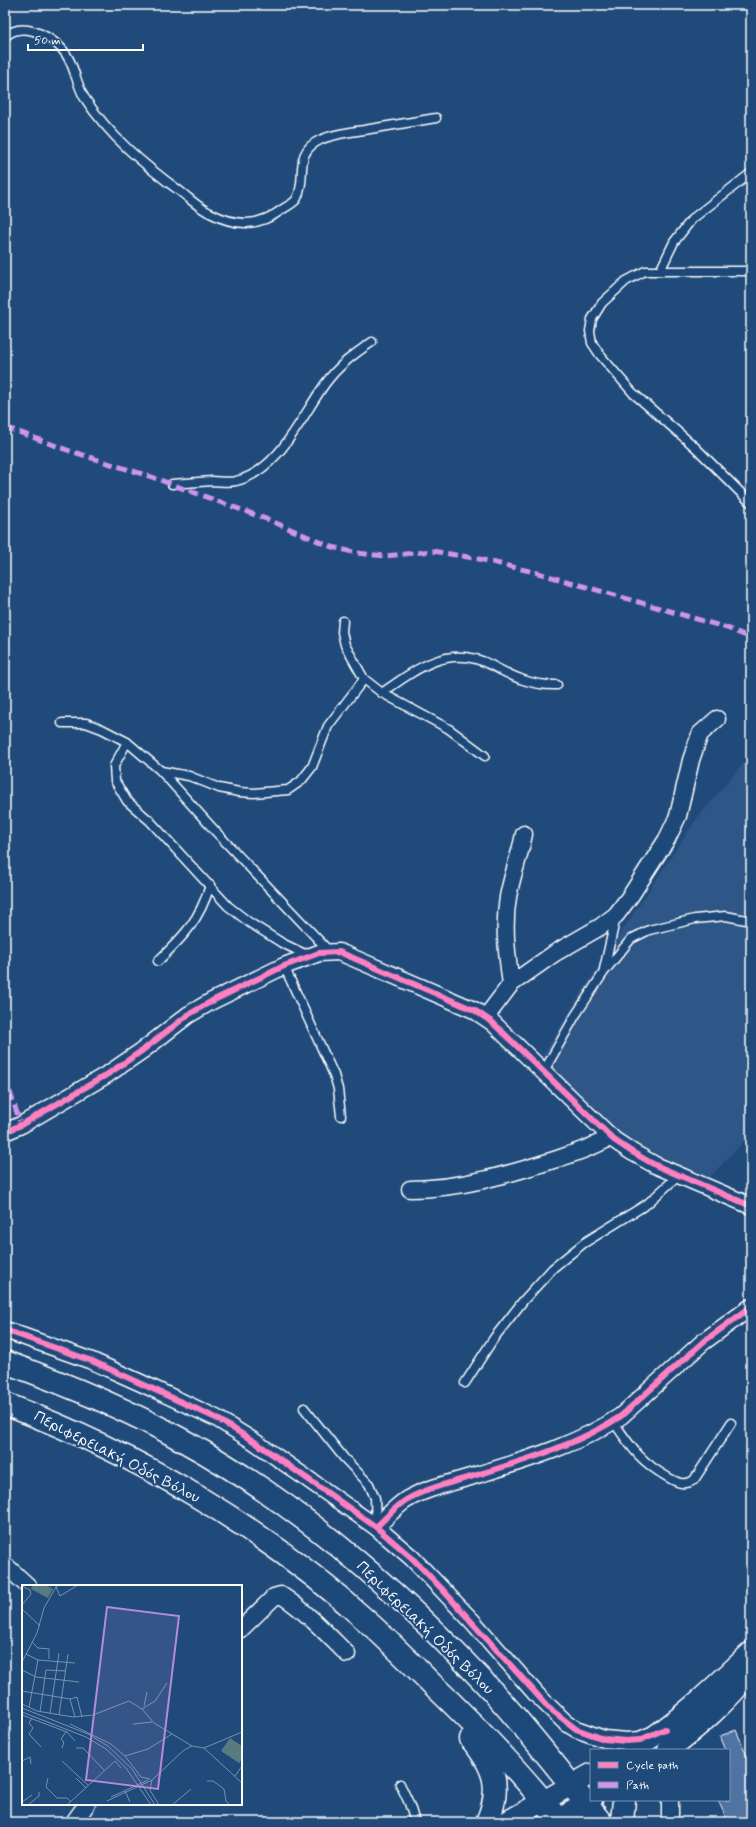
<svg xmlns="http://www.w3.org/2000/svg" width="756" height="1827" font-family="Mynerve,sans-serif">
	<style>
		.built { fill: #2d5686 }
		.building { fill: #4f73a2; stroke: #fff }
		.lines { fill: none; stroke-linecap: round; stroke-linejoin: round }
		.service-casing { stroke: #fff; stroke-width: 11 }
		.minor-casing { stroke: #fff; stroke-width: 19 }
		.tertiary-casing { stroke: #fff; stroke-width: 23 }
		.primary-casing { stroke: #fff; stroke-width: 25 }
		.service { stroke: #1f4a7a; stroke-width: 8 }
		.minor { stroke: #1f4a7a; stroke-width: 16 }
		.tertiary { stroke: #1f4a7a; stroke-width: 20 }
		.primary { stroke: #1f4a7a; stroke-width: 22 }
		.quiet { stroke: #d193ec; stroke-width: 5; stroke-dasharray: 10 5; stroke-linecap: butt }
		.cycleway-casing { stroke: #1f4a7a; stroke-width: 8 }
		.cycleway { stroke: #ff80c0; stroke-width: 6 }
		.labels { text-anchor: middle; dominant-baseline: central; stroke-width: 4; stroke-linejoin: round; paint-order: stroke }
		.street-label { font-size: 16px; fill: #fff; stroke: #1f4a7a }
		.inset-road { fill: none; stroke: #7992af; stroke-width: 1 }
		.view { fill: #b68bdc; fill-opacity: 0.15; stroke: #b68bdc; stroke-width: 2 }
		.inset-edge { fill: none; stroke: #fff; stroke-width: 2 }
	</style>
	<rect width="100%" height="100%" fill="#1f4a7a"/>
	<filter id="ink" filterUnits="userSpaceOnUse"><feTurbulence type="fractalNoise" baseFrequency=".025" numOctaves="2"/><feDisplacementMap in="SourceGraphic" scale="8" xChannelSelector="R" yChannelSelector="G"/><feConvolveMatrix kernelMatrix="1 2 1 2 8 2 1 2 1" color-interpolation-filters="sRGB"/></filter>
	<g filter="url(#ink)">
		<polygon class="built" points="751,754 751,1134 710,1177 655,1156 604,1124 588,1104 542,1057 582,991 697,818"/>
		<polygon class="building" points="736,1730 751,1765 751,1822 728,1822 718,1800 729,1800 729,1750 726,1750 720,1736"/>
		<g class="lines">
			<g class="service-casing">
				<g id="service">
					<path d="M5,37C21,21 47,34 61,48C74,61 75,81 84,97C109,136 144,165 181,192C190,199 199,208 210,213C237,227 258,227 283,209C287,206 295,203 297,198C308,177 292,153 320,140C333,134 350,132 364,130C388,126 412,122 436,118"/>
					<polyline points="660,271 674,242 692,219 751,173"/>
					<polyline points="751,271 645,271 626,281 602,303 592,319 590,331 592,343 600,355 633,393 695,447 751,503"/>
					<path d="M172,484C185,483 198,482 212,481C219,481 229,483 236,481C279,471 301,417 325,384C338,366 354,354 372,342"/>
					<polyline points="343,621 342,632 345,645 364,679 382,693 449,729 485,756"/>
					<path d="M382,693C416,669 449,643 491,665C513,677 532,686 557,685"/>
					<polyline points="62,723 86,723 102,729 127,742 161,771 216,832 329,951"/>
					<polyline points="127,742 114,766 115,781 127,801 150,821 228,906 250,923 282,943 309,956"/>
					<polyline points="161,771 189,776 219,788 239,792 254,793 288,790 301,781 312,767 328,726 364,679"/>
					<path d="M158,961C183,937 200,920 210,885"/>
					<polyline points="284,966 334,1075 338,1089 341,1116"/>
					<polyline points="604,969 616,917"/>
					<polyline points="544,1071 575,1016 604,972 631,939 649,930 695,919 726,916 751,921"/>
					<polyline points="465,1383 494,1338 523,1301 553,1268 584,1243 647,1204 679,1175"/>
					<polyline points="304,1408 344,1458 369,1484 375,1498 376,1527"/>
					<path d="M613,1421C631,1447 640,1462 669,1478C678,1483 685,1486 694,1480L731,1423"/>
					<polyline points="400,1784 409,1803 415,1822"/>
				</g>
			</g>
			<g class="minor-casing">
				<g id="minor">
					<path d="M511,984C507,955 503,926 508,897C512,875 520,855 524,834"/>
					<polyline points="486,1017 511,984 555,953 600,927 616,915 631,895 667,839 678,816 691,760 700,734 717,719"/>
					<polyline points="5,1132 21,1125 108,1074 143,1050 188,1015 212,1001 284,966 319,953 339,952 351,957 474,1010 492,1022 614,1140 632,1152 655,1165 751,1206"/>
					<path d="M410,1189C460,1189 510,1174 557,1159C575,1153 594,1147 611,1137"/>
					<polyline points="5,1330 92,1361 141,1383 216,1418 255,1442 376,1527 412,1558 473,1622 537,1695 565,1722 576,1729 604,1739 626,1741 640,1740 649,1736"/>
					<path d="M376,1527C386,1518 395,1507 406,1500C428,1487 456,1482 480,1474C527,1460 581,1443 621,1416L703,1342L751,1307"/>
					<polyline points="5,1565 28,1586"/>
					<path d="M241,1629L274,1597L281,1595C306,1611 327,1634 347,1654"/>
					<polyline points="670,1800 670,1822"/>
					<polyline points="74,1822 87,1804"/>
				</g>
			</g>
			<g class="tertiary-casing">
				<g id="tertiary">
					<path d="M633,1750C677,1723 713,1688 751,1652"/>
					<path d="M668,1750C695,1731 732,1698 751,1671"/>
					<polyline points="506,1822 591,1774"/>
					<polyline points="553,1822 592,1800"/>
				</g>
			</g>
			<g class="primary-casing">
				<g id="primary">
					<path d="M5,1362C66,1384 127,1409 184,1441C295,1502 393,1586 480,1678C523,1723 561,1773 601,1822"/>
					<path d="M5,1404C138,1454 264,1528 369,1623C390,1642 410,1662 430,1682C476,1726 521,1772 560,1822"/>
					<path d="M471,1739C495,1767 502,1788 487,1822"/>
					<polyline points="622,1822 624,1800"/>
				</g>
			</g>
			<use href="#service" class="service"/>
			<use href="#minor" class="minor"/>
			<use href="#tertiary" class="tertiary"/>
			<use href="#primary" class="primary"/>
			<g class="quiet">
				<polyline points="5,427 70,451 149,476 269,520 332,547 357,553 385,556 433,551 479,559 538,573 649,605 727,628 751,638"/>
				<polyline points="5,1077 21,1125"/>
			</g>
			<g class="cycleway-casing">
				<g id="cycleway">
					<polyline points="5,1132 21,1125 108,1074 143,1050 188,1015 212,1001 284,966 319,953 339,952 351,957 474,1010 492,1022 614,1140 632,1152 655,1165 751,1206"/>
					<polyline points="5,1330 92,1361 216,1418 255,1442 376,1527 412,1558 442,1589 549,1708 576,1729 604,1739 626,1741 640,1740 665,1729"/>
					<path d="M376,1527C386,1518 395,1507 406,1500C428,1487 456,1482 480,1474C527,1460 581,1443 621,1416L703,1342L751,1307"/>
				</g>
			</g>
			<use href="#cycleway" class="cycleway"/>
		</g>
	</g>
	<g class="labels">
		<g class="street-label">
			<text transform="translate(117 1457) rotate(27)">Περιφερειακή Οδός Βόλου</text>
			<text transform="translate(425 1628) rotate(44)">Περιφερειακή Οδός Βόλου</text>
		</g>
	</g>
	<g transform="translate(22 1585)">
		<rect width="220" height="220" fill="#1f4a7a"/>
		<path d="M11,0H24L31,4L26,13L9,4ZM208,153L220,161V175L217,178L199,166Z" fill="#587b80"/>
		<path class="inset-road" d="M37,0L34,2L38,11L56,0M0,1L8,5L9,9L0,20M0,24L18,41M10,57L16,63L27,64V74M4,69L16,75L53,78M0,77L15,48L22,23L35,0M0,85L14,92L57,97M0,106L48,114L55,112L60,132M48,114L53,132M0,119L15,126L51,132L71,130L107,116L120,124L132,138L170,161M122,121L125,107M7,122L16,75M0,123L66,149L86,161L110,184L133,220M120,124L133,116L145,98M0,127L64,152L84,164L104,183L129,220M18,127L24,85L44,86M28,128L37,68M0,130L45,147L53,156M37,130L46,69M10,133L7,138L11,143L7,149L19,162M48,139L89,159L103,171L119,192L128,194M111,139L130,137M40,163L42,157L39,154L44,147M54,163H61L82,185M182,163L220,147M103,171L126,164L150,149M0,176L8,172L9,179M40,176L66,200M213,191L220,181M26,193L24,202L35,213H45L49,217M54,193L64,203M130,195L128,205L137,220M185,196H191L202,204L204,216L208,220M103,206L108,217M89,212L126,195M85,216L130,195L162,165L170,161L182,163L220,198M0,217L10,210M6,220L17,211V207M45,220L93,176L99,183M150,220L169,204"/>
		<path class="view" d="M85,22L157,31L136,204L64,195Z"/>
		<rect width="220" height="220" class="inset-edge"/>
	</g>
	<rect width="756" height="1827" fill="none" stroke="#1f4a7a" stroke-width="20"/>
	<rect x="10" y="10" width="736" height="1807" fill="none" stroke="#fff" stroke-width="1.5" filter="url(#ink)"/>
	<rect x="590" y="1749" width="140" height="52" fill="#1f4a7a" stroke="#7992af"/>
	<rect x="598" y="1762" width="20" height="6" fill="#ff80c0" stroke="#7992af"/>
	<text x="626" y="1769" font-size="12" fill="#ffffff">Cycle path</text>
	<rect x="598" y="1782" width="20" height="6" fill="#d193ec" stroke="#7992af"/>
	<text x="626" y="1789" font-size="12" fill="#ffffff">Path</text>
	<path d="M28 44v6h115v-6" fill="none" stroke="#ffffff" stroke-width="2"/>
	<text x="34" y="44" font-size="12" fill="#ffffff" stroke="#1f4a7a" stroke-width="3" paint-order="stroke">50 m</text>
</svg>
